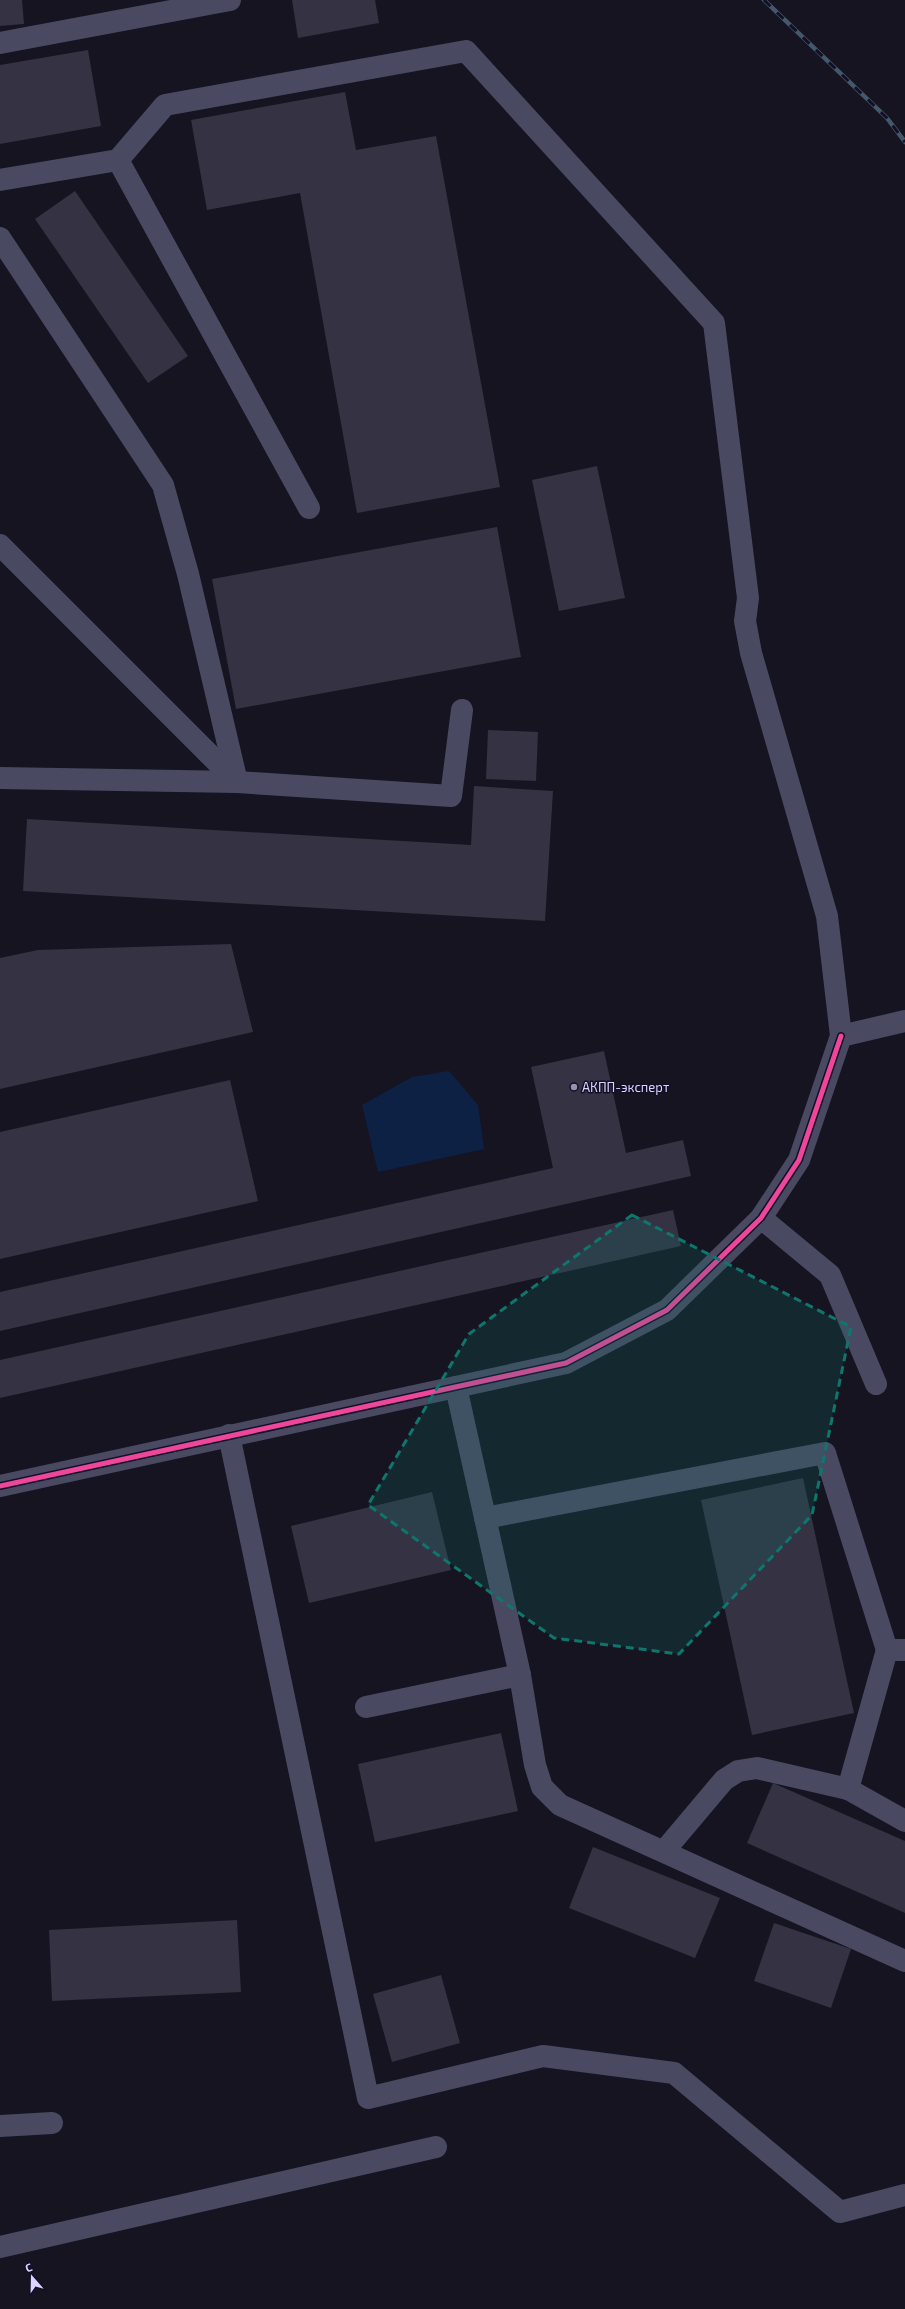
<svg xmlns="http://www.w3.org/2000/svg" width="905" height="2309" font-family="'Exo 2',sans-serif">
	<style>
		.water { fill: #0d2144 }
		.building { fill: #343243 }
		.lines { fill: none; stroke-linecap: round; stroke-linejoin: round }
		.minor { stroke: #4a4962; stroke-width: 22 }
		.rail-casing { stroke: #43596b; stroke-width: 4.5 }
		.rail { stroke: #130f26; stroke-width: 3; stroke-dasharray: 9; stroke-linecap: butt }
		.cycleway-casing { stroke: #130f26; stroke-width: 8 }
		.cycleway { stroke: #ed469a; stroke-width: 5 }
		.marked { fill: #0f766e; fill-opacity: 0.2; stroke: #0f766e; stroke-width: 3; stroke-dasharray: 8 5; stroke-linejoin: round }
		.poi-dot { fill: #9591b1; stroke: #130f26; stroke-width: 1.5 }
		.labels { text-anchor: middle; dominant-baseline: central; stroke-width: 3; stroke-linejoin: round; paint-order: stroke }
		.poi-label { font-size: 13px; fill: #d9d4ff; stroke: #130f26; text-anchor: start }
	</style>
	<rect width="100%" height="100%" fill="#161421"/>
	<polygon class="water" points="449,1071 478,1105 484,1149 378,1172 362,1105 412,1077"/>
	<g class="building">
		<polygon points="0,0 22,0 24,24 0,26"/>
		<polygon points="292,0 375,0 379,23 298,38"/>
		<polygon points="88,50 101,126 0,144 0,65"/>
		<polygon points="345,92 356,150 436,136 500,487 357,513 300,193 207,210 191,120"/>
		<polygon points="75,191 188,356 148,383 35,219"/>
		<polygon points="597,466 625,598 559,611 532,480"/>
		<polygon points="497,527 521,657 236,709 212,579"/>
		<polygon points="488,730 538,732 536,781 486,779"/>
		<polygon points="474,786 553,791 545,921 23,891 27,819 471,845"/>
		<polygon points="231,944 253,1032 0,1089 0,958 38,950"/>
		<polygon points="604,1051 626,1153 683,1140 691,1176 0,1331 0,1292 553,1168 531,1067"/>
		<polygon points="230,1080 258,1201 0,1259 0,1132"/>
		<polygon points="673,1210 681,1246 0,1398 0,1360"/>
		<polygon points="803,1478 854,1713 752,1735 701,1500"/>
		<polygon points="432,1492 451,1570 309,1603 291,1526"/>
		<polygon points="501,1733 518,1811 375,1842 358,1764"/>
		<polygon points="773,1783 905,1841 905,1913 747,1843"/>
		<polygon points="593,1847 720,1898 695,1958 569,1908"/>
		<polygon points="237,1920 241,1992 52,2001 49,1930"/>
		<polygon points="774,1923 851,1949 831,2008 754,1981"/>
		<polygon points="441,1975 460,2043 392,2062 373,1994"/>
	</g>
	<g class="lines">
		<g class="minor">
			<polyline points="0,43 230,0"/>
			<polyline points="118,160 309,508"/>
			<polyline points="0,180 118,160 165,105 466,51 714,323 748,598 745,621 751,653 827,916 841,1036 799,1160 761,1218 667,1310 566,1363 0,1486"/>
			<polyline points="0,238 163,485 188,574 237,782 0,778"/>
			<polyline points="0,545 237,782 451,796 462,710"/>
			<polyline points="841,1036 905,1021"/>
			<polyline points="761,1218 830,1275 876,1384"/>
			<polyline points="456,1387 520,1675 535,1765 542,1787 560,1805 905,1961"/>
			<polyline points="229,1435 368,2098 543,2056 674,2073 840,2212 905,2195"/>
			<polyline points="485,1518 825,1453 887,1650 905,1650"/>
			<polyline points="366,1707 520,1675"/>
			<polyline points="848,1789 887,1650"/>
			<polyline points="665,1850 724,1780 738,1771 757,1768 848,1789 905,1821"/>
			<polyline points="0,2126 52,2123"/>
			<polyline points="0,2247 436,2147"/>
		</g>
		<g class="rail-casing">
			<polyline id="rail" points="764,0 887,118 905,142"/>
		</g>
		<use href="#rail" class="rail"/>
		<g class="cycleway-casing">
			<polyline id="cycleway" points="0,1486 566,1363 667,1310 761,1218 799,1160 841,1036"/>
		</g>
		<use href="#cycleway" class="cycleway"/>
	</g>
	<path class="marked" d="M632,1215L851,1327L812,1515L679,1654L554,1638L368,1505L469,1334Z"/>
	<circle class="poi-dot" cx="574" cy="1087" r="4"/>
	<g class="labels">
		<g class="poi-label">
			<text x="582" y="1087">АКПП-эксперт</text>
		</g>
	</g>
	<g transform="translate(32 2277) rotate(340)" stroke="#130f26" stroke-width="3" paint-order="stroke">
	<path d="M0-3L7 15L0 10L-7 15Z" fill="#d9d4ff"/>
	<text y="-6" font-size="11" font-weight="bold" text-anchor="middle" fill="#d9d4ff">С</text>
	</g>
</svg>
